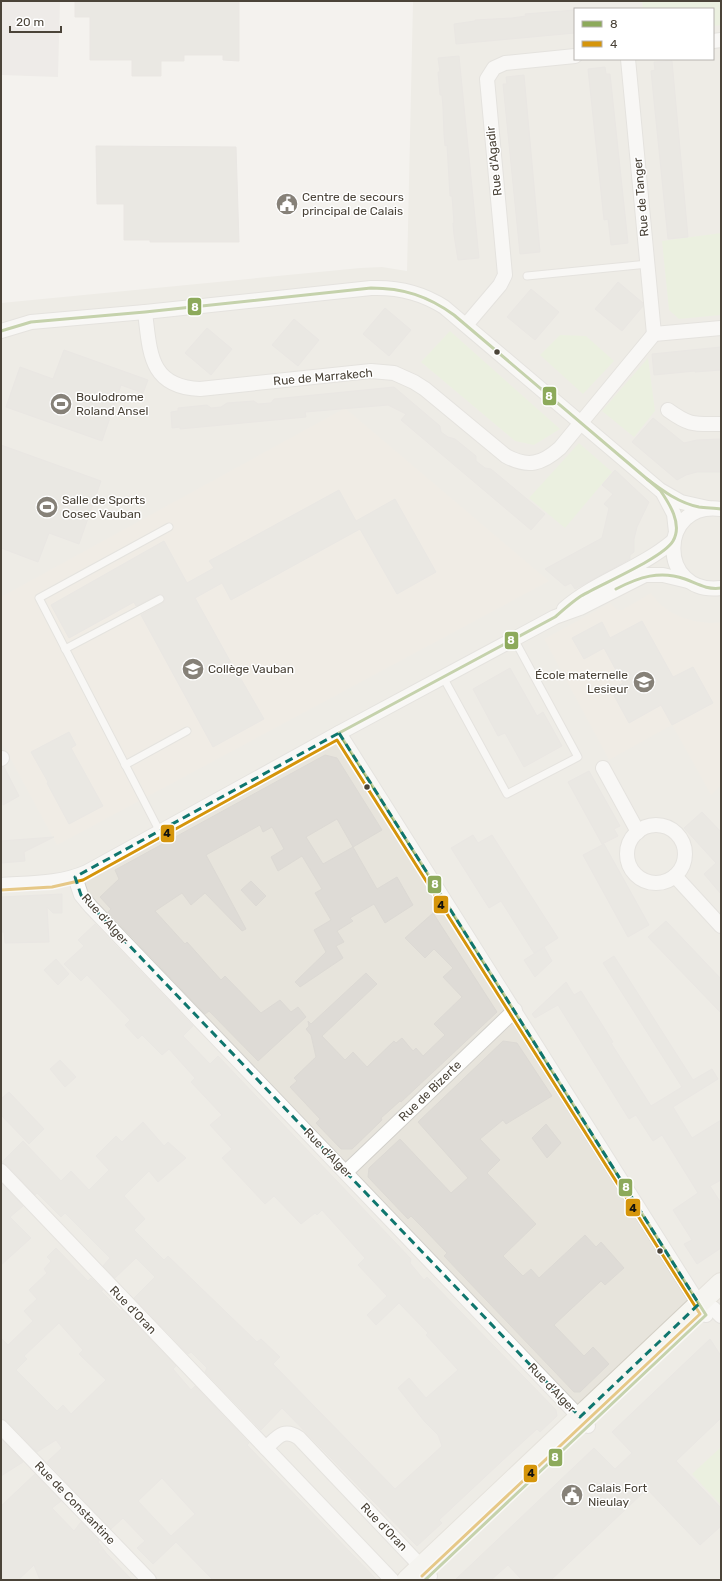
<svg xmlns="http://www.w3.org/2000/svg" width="722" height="1581" font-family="Rubik,sans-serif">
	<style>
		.residential { fill: #e7e4dc; fill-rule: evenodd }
		.education { fill: #eae5da }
		.green { fill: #e1eecf }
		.parking { fill: #e6e3df }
		.building { fill: #dedbd6; stroke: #dcd9d4; fill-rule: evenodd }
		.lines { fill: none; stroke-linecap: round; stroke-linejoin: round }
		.service-casing { stroke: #d2d0cb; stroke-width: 9 }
		.minor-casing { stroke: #d2d0cb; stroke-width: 16 }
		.secondary-casing { stroke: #d3cfc5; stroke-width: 22 }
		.service { stroke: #fdfdfc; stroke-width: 7 }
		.minor { stroke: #fdfdfc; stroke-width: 14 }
		.secondary { stroke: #f7f6f1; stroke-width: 20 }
		.bus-1-casing { stroke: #fff; stroke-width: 6 }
		.bus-2-casing { stroke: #fff; stroke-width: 6 }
		.bus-1 { stroke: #8daa5b; stroke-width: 3 }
		.bus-2 { stroke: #d5950b; stroke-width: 3 }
		.marked { fill: none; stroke: #0f766e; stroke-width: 3; stroke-dasharray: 8 5; stroke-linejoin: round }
		.bus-dot { fill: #4b4439; stroke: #fff; stroke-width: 1.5 }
		.labels { text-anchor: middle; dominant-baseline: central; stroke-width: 3; stroke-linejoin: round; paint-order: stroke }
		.street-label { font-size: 12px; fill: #4b4439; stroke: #fff }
		.poi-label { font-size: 12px; fill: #4b4439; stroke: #fff; text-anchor: start }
		.line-badge { stroke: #fff; stroke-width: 1.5 }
		.badge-label { font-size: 11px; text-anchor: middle; font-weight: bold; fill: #fff }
		.pale-badge-label { font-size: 11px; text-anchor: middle; font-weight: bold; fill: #111 }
	</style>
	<rect width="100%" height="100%" fill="#f4f2ee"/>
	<path class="residential" d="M413,1H721V1580H1V303L360,268L382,267L407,271ZM575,9H713V59H575Z"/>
	<g class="education">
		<polygon points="345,408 549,581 57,845 1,741 1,597"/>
		<polygon points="651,593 660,604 671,612 681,617 694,621 710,623 721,622 721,786 711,795 672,725 609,760 544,639 610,603 618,610 622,610"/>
	</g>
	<g class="green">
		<polygon points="642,1 721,1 721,25 713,26 713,9 643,9"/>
		<polygon points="721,233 721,315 679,319 669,310 662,241"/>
		<polygon points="450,331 560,429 534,445 515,441 421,362"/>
		<polygon points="560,335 586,336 614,361 583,394 540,355"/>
		<polygon points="648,358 655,411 634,437 602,411"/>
		<polygon points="579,443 612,472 565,528 529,498"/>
		<polygon points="721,1447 721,1505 692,1474"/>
	</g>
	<polygon class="parking" points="1,1 60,1 58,77 1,75"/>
	<g class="building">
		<polygon points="75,1 239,1 239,61 223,60 223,55 184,55 184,61 161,61 161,76 132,76 132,60 90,60 90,17 75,17"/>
		<polygon points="575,10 575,33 456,44 454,24 475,21 475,20 512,18 526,16 525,14"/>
		<polygon points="459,56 479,258 458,260 454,235 453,223 454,223 452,196 450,196 447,145 445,146 444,134 443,108 442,95 440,95 438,72 440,72 438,58"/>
		<polygon points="672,61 688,237 668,239 651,71 655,70 654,62"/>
		<polygon points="605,67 606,74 610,74 628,243 611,245 608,219 604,220 588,69"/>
		<polygon points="524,75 540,252 520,254 503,84 507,84 506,77"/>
		<polygon points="96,146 236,147 239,242 150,242 150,240 124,240 124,204 97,204"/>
		<polygon points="618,282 643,303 643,306 622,331 595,309"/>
		<polygon points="531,289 559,312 535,340 507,317"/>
		<polygon points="385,308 411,330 389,356 363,334"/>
		<polygon points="294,319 319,340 298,366 272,345"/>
		<polygon points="207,328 232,349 211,375 185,353"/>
		<polygon points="721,347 721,370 695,372 695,371 654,375 652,354"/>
		<polygon points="64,350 148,380 143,393 121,385 102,441 6,407 20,367 53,379"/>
		<polygon points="394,387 440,426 441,432 448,437 455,439 476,456 476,461 485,468 491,469 545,514 531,530 401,420 406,414 388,405 305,412 306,417 180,429 180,427 172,428 171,412 178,411 178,408 207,405 211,408 221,407 227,403 254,401 258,404 271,403 274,399"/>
		<polygon points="653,418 684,443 697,440 721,439 721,472 697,472 686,475 677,480 632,442"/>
		<polygon points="1,445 101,481 79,544 49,533 38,562 1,548"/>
		<polygon points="615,470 649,502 637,527 634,539 634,552 630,555 630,559 575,589 571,583 565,586 545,569 602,538 609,508 604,504 613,494 602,485"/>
		<polygon points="339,490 356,521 395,499 436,572 397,594 360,529 231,600 222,583 195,598 240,679 241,679 264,719 213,747 141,615 163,603 165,600 163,595 158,595 136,606 134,602 69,638 51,605 164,541 187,583 214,568 209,561"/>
		<polygon points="642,621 673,677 693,667 713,703 672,725 661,705 629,723 611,690 623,683 604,648 584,659 572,638 602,622 610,638"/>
		<polygon points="510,668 537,716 543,712 562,746 524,767 505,733 498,736 473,689"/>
		<polygon points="69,732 76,745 71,748 103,806 69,824 47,783 48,782 31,752"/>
		<path d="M325,755L337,758L382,830L353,847L377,889L397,877L413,905L385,923L374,904L350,918L353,921L337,931L344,942L336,946L343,958L300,987L295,982L326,952L314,930L331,920L315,893L322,889L302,856L278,871L271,857L284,849L272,827L263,832L260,825L206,855L246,929L242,931L205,893L191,905L182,893L155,911L185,944L187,942L221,980L225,976L261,1013L280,1000L291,1012L298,1007L306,1017L258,1061L209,1011L205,1014L108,912L111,909L100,897L119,879L115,870ZM337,819L353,847L323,864L306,837Z"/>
		<polygon points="1,767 4,767 19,796 3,805"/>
		<polygon points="589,771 620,826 614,829 618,836 602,844 568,782"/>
		<polygon points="702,812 721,832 721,894 704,874 716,863 684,828"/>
		<polygon points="473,835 478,843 492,835 558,938 544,947 552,961 535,977 524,960 543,948 534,953 501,901 489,908 451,848"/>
		<polygon points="54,837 24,852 25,861 1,863 1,841"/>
		<polygon points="604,844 649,925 628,937 583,855"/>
		<polygon points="251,881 266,896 256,906 241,890"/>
		<polygon points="62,894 62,913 53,913 47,907 49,942 5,943 4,932 1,932 1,897"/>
		<polygon points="433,913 497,1012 401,1102 400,1101 381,1118 382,1120 352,1149 341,1149 316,1123 320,1119 290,1087 297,1081 294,1078 316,1057 311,1035 306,1029 309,1026 308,1021 311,1024 366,973 377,984 322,1036 345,1060 353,1052 367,1067 394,1041 396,1043 402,1038 413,1051 416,1048 423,1056 445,1035 434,1024 462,997 443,977 453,968 434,949 425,958 405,938"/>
		<polygon points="666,921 721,979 721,1013 648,937"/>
		<polygon points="95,924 193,1026 183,1036 210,1064 218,1056 411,1259 410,1263 424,1280 427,1277 556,1410 557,1416 540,1432 537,1429 502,1461 439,1520 442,1523 417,1546 282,1408 261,1430 205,1372 207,1368 191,1352 188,1354 134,1298 155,1277 136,1258 115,1278 103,1266 110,1258 65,1213 61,1217 37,1193 35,1195 7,1165 1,1163 23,1141 61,1181 71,1171 89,1190 109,1170 96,1156 116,1136 122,1142 143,1122 164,1146 168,1142 186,1158 158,1182 149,1171 124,1196 145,1219 134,1230 164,1260 168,1256 257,1342 261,1339 280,1357 273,1364 395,1489 442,1446 438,1435 425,1422 398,1388 409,1378 426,1398 458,1370 426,1335 428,1333 399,1303 376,1325 367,1315 387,1296 358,1265 365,1258 322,1210 317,1215 315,1213 301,1224 274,1196 265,1204 222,1158 232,1149 210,1125 222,1115 191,1082 195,1078 169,1049 162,1055 142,1035 138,1039 125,1025 130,1020 106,995 87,975 81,981 64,964 84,946 78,940"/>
		<polygon points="614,956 693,1080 712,1069 718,1079 673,1107 692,1138 721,1120 721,1180 710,1186 721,1203 721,1248 697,1264 684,1244 692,1240 673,1210 698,1193 662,1135 653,1141 636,1115 629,1119 558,1005 535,1018 532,1014 566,982 574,995 581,991 613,1042 611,1043 651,1106 682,1087 603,963"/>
		<polygon points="56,959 69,974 58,985 44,970"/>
		<polygon points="503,1041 517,1043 552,1096 506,1124 503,1120 480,1139 500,1160 487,1173 536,1224 503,1256 523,1276 531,1269 539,1278 585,1235 596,1247 601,1242 624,1268 605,1285 601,1281 554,1325 584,1356 593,1347 609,1364 580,1392 574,1392 444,1256 447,1253 425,1230 411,1216 408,1219 368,1177 369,1168 400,1139 451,1193 468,1178 418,1122"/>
		<polygon points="60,1060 76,1077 65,1087 50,1069"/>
		<polygon points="9,1092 44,1129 29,1144 1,1115 1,1099"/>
		<polygon points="546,1124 561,1143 547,1158 532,1138"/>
		<polygon points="1,1183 23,1206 10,1217 31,1238 1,1265"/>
		<path d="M56,1248L88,1281L91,1278L103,1290L101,1291L121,1311L122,1310L176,1366L173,1369L191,1390L195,1386L249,1443L247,1445L377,1580H213L176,1542L153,1564L137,1548L145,1541L123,1518L111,1529L47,1462L62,1448L56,1440L37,1452L7,1421L1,1419V1338L8,1345L33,1321L24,1311L37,1299L29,1290L47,1273L44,1269L51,1261L47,1257ZM59,1323L83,1350L79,1354L106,1380L71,1414L63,1405L57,1411L16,1370L27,1359L24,1356ZM162,1478L195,1514L171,1536L138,1501Z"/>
		<polygon points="710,1339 721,1356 721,1418 676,1461 721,1508 721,1526 700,1545 647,1489 551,1580 522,1580 508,1565 491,1580 455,1580 594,1448 615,1469 632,1453 612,1432"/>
		<polygon points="1,1439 23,1462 1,1476"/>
		<polygon points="35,1474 61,1501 52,1508 74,1531 81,1522 99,1540 98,1542 106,1553 132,1580 40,1580 34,1565 18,1580 1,1580 1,1506"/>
	</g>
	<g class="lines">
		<g class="service-casing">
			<g id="service">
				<polyline points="527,276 648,264"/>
				<polyline points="65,649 160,599"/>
				<polyline points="443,677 507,794 578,757 514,639"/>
				<polyline points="125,765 187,731"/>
				<polyline points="160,832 39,598 169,527"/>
			</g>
		</g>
		<g class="minor-casing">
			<g id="minor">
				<polyline points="713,41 721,40"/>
				<polyline points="628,59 654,334"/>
				<path d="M145,312C150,352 149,387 200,389L371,371L394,373L414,382L425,389L506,456C528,468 542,464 560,448L654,334L721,328"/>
				<polyline points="466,325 500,285 505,275 487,79 494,68 505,63 575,56"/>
				<path d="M1,331L31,322L145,312L371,288C398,287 421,292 444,307L660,490L681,502L708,508"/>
				<path d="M668,410C690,426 694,424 721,424"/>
				<polyline points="663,493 674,514 676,532"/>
				<path d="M721,509C658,500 657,596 721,588"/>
				<path d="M564,609C596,581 640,569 673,541"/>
				<polyline points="339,733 706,1315"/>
				<polyline points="1,759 2,758"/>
				<polyline points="603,768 638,832"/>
				<circle cx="656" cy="854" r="29"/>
				<polyline points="675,876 721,926"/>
				<polyline points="75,877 81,895 91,907 588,1426"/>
				<path d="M1,885C30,883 60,884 87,872L339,733L555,617L580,608L645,575H663L688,581"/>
				<polyline points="1,1171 392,1580"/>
				<polyline points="346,1172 515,1010"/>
				<polyline points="713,1308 721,1316"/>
				<polyline points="1,1427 149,1580"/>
				<path d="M266,1448C277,1438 283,1427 299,1438L430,1576"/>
			</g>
		</g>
		<g class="secondary-casing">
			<polyline id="secondary" points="407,1580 721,1283"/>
		</g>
		<use href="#service" class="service"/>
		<use href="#minor" class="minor"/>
		<use href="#secondary" class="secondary"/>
		<g class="bus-1-casing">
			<g id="bus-1">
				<path d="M1,331L31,322L145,312L371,288C403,288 428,296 454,315L660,490C669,503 683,524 673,541C663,558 601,584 581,596C572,602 563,610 555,617L339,733"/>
				<path d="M647,479C663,491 679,503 699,507C706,508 714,508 721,509"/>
				<path d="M616,589C639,577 660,570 685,579C698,584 707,590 721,588"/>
				<polyline points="339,733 706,1315 425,1580"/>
			</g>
		</g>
		<g class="bus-2-casing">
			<polyline id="bus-2" points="1,890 52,887 83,880 337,740 700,1314 422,1576"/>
		</g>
		<use href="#bus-1" class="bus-1"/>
		<use href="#bus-2" class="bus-2"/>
	</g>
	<path d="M0 0H722V1581H0ZM339,733L699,1304L580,1417L81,895L75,877Z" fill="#f4f2ee" fill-opacity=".55" fill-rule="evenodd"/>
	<path class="marked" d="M339,733L699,1304L580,1417L81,895L75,877Z"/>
	<defs>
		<g id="civic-disc" transform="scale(1.15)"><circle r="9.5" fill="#868178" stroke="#fff"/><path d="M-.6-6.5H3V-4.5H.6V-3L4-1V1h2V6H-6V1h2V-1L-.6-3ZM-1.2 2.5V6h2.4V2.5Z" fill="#fff"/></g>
		<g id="stadium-disc" transform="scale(1.15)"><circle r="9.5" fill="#868178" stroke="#fff"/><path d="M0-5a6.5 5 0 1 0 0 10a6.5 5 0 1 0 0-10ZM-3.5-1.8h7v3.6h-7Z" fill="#fff"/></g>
		<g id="school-disc" transform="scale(1.15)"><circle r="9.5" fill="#868178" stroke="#fff"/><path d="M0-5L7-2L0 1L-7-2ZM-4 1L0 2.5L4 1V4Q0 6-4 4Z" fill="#fff"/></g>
	</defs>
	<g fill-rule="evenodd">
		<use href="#civic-disc" x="287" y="204"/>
		<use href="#stadium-disc" x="61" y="404"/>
		<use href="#stadium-disc" x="47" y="507"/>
		<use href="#school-disc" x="193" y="669"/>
		<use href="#school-disc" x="644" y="682"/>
		<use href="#civic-disc" x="572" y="1495"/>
	</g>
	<g class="bus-dot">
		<circle cx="497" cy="352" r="3.5"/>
		<circle cx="367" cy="787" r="3.5"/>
		<circle cx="660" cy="1251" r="3.5"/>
	</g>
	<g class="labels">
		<g class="street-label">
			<text transform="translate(494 161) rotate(-96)">Rue d'Agadir</text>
			<text transform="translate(641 197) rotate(-95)">Rue de Tanger</text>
			<text transform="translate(323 377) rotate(-5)">Rue de Marrakech</text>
			<text transform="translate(105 919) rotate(48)">Rue d'Alger</text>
			<text transform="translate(430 1091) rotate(-44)">Rue de Bizerte</text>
			<text transform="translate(328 1153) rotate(46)">Rue d'Alger</text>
			<text transform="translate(133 1310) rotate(46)">Rue d'Oran</text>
			<text transform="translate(552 1388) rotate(46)">Rue d'Alger</text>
			<text transform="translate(75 1503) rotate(46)">Rue de Constantine</text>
			<text transform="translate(384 1527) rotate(46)">Rue d'Oran</text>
		</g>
		<g class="poi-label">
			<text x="302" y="197">Centre de secours<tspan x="302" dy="14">principal de Calais</tspan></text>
			<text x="76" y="397">Boulodrome<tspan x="76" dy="14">Roland Ansel</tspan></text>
			<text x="62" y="500">Salle de Sports<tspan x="62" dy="14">Cosec Vauban</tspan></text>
			<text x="208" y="669">Collège Vauban</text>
			<text x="628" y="675" text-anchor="end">École maternelle<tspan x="628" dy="14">Lesieur</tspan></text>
			<text x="588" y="1488">Calais Fort<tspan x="588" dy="14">Nieulay</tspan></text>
		</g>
	</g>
	<g class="line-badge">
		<rect x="187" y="297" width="15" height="19" rx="4" fill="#8daa5b"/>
		<rect x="542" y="386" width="15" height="20" rx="4" fill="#8daa5b"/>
		<rect x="504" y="631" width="15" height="19" rx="4" fill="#8daa5b"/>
		<rect x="160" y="824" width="15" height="19" rx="4" fill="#d5950b"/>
		<rect x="427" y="875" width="15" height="19" rx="4" fill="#8daa5b"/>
		<rect x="433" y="895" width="16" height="19" rx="4" fill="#d5950b"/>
		<rect x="618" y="1178" width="15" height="19" rx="4" fill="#8daa5b"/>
		<rect x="625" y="1198" width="16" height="19" rx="4" fill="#d5950b"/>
		<rect x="548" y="1448" width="15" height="19" rx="4" fill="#8daa5b"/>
		<rect x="523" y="1464" width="15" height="19" rx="4" fill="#d5950b"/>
	</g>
	<g class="badge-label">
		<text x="195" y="311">8</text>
		<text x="549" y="400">8</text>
		<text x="511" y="644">8</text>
		<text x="435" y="888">8</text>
		<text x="626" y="1191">8</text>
		<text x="555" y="1461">8</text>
	</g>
	<g class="pale-badge-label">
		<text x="167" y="837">4</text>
		<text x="441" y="909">4</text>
		<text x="633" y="1212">4</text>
		<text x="531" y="1477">4</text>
	</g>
	<rect width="722" height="1581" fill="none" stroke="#4b4439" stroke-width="4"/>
	<rect x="574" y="8" width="140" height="52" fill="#ffffff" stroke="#b7b4b0"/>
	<rect x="582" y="21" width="20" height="6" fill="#8daa5b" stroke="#b7b4b0"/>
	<text x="610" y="28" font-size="12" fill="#4b4439">8</text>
	<rect x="582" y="41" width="20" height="6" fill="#d5950b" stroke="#b7b4b0"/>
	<text x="610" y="48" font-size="12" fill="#4b4439">4</text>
	<path d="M10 26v6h51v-6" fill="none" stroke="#4b4439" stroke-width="2"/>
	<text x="16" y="26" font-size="12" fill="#4b4439" stroke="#ffffff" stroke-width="3" paint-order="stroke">20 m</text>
</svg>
